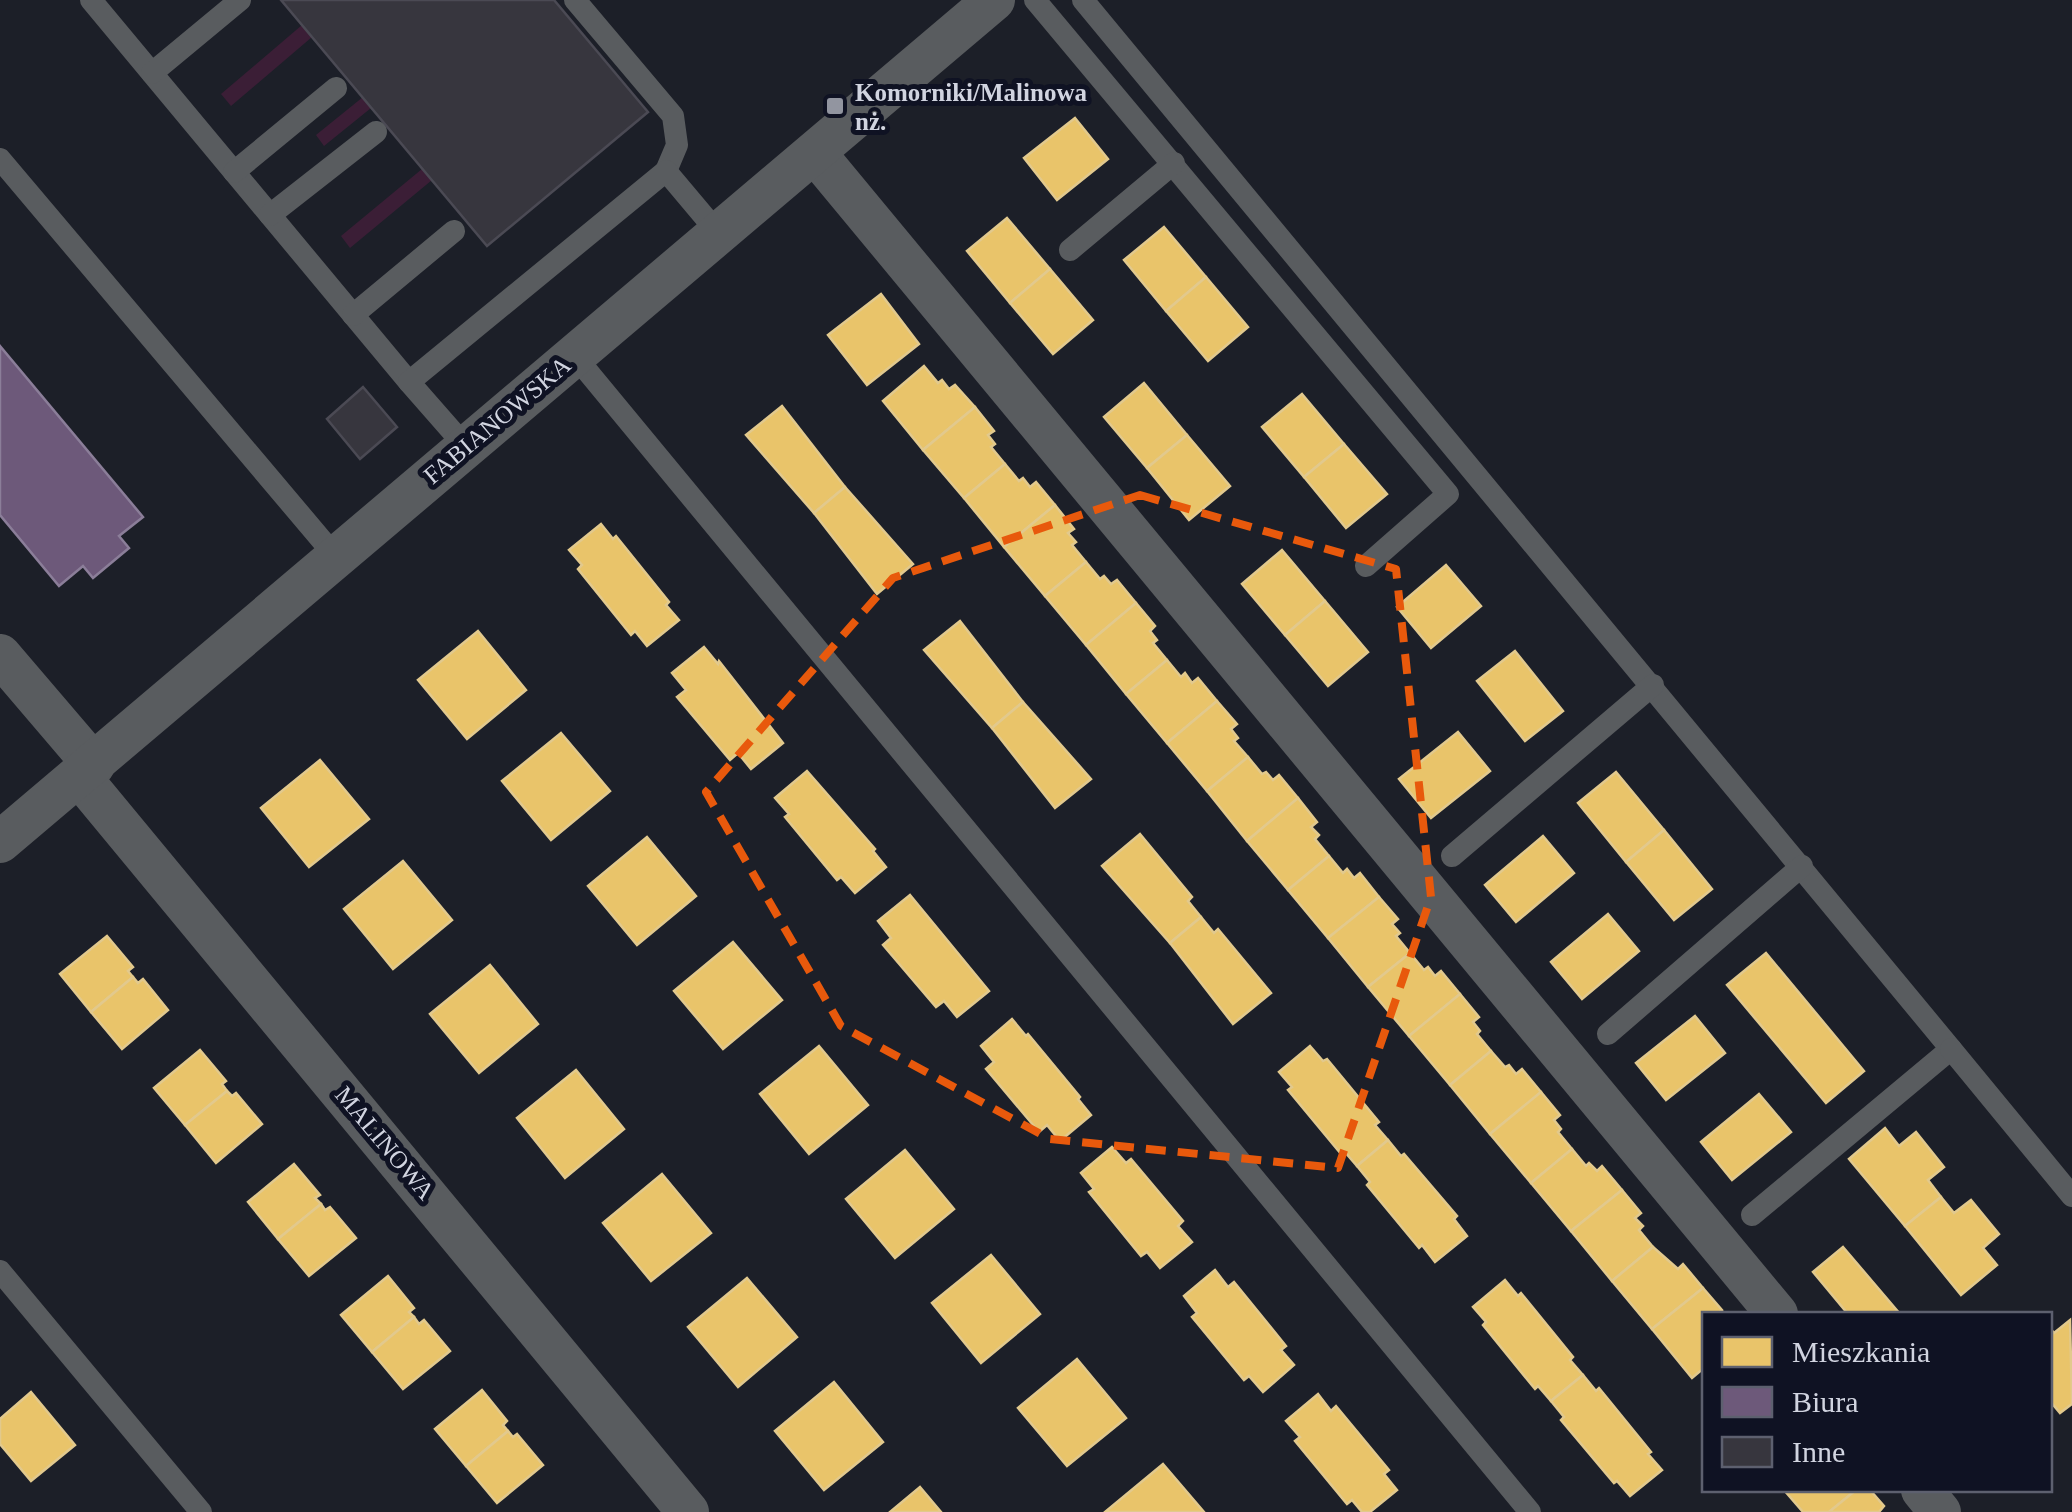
<svg xmlns="http://www.w3.org/2000/svg" width="2072" height="1512" font-family="Georgia,serif">
	<style>
		.green { fill: #3b1e36 }
		.homes { fill: #e9c46a; stroke: #e2c98d; stroke-width: 2.5 }
		.offices { fill: #6d597a; stroke: #8b7e99; stroke-width: 2.5 }
		.building { fill: #37363e; stroke: #4b4a54; stroke-width: 2.5 }
		.lines { fill: none; stroke-linecap: round; stroke-linejoin: round }
		.service { stroke: #595c5f; stroke-width: 22 }
		.minor { stroke: #595c5f; stroke-width: 42 }
		.marked { fill: none; stroke: #e8590c; stroke-width: 8; stroke-dasharray: 20 12; stroke-linejoin: round }
		.poi-dot { fill: #9295a0; stroke: #0f1223; stroke-width: 4 }
		.labels { text-anchor: middle; dominant-baseline: central; stroke-width: 10; stroke-linejoin: round; paint-order: stroke }
		.poi-label { font-size: 25px; font-weight: bold; fill: #d1d4e0; stroke: #0f1223; text-anchor: start }
		.street-label { font-size: 25px; fill: #d1d4e0; stroke: #0f1223 }
	</style>
	<rect width="100%" height="100%" fill="#1c1f28"/>
	<g class="green">
		<polygon points="302,25 312,37 231,106 221,94"/>
		<polygon points="363,97 371,108 324,146 316,135"/>
		<polygon points="422,169 432,180 350,248 341,236"/>
	</g>
	<g class="homes">
		<polygon points="1075,118 1108,159 1057,200 1024,158"/>
		<polygon points="1007,218 1050,269 1010,303 967,251"/>
		<polygon points="1164,227 1206,277 1166,311 1124,260"/>
		<polygon points="1050,269 1093,320 1053,354 1010,303"/>
		<polygon points="1206,277 1248,327 1208,361 1166,311"/>
		<polygon points="881,294 919,344 867,385 828,335"/>
		<polygon points="924,366 938,383 942,380 949,389 955,385 975,407 923,450 883,401"/>
		<polygon points="1144,383 1187,435 1147,468 1104,417"/>
		<polygon points="1302,394 1344,444 1304,477 1262,427"/>
		<polygon points="782,406 845,487 814,513 746,435"/>
		<polygon points="975,407 994,431 988,435 995,444 991,447 1005,464 964,498 923,450"/>
		<polygon points="1187,435 1230,486 1189,520 1147,468"/>
		<polygon points="1344,444 1387,494 1346,528 1304,477"/>
		<polygon points="1005,464 1019,481 1023,478 1030,487 1036,482 1055,505 1004,547 964,498"/>
		<polygon points="845,487 913,564 877,594 814,513"/>
		<polygon points="1055,505 1074,529 1068,533 1076,542 1072,545 1086,562 1045,596 1004,547"/>
		<polygon points="601,524 613,539 616,536 669,602 666,605 679,620 647,646 635,631 631,635 578,569 582,565 569,550"/>
		<polygon points="1282,550 1325,601 1285,635 1242,584"/>
		<polygon points="1086,562 1100,579 1104,576 1111,584 1117,580 1136,603 1086,645 1045,596"/>
		<polygon points="1446,565 1481,606 1431,648 1397,607"/>
		<polygon points="1325,601 1368,652 1328,686 1285,635"/>
		<polygon points="1136,603 1155,626 1150,631 1157,640 1153,643 1167,660 1126,694 1086,645"/>
		<polygon points="960,621 1023,702 992,728 924,650"/>
		<polygon points="478,631 526,690 467,739 418,680"/>
		<polygon points="704,647 718,664 719,661 783,743 751,769 738,753 730,760 677,697 686,690 672,673"/>
		<polygon points="1515,651 1563,711 1525,741 1477,681"/>
		<polygon points="1167,660 1181,677 1185,673 1192,683 1198,678 1217,701 1167,743 1126,694"/>
		<polygon points="1217,701 1237,724 1231,729 1238,738 1234,741 1248,757 1207,791 1167,743"/>
		<polygon points="1023,702 1091,779 1055,808 992,728"/>
		<polygon points="1458,732 1490,771 1431,818 1399,779"/>
		<polygon points="561,733 610,791 551,840 502,781"/>
		<polygon points="1248,757 1262,774 1266,772 1273,780 1279,775 1298,798 1247,841 1207,791"/>
		<polygon points="320,760 369,819 309,867 261,808"/>
		<polygon points="807,771 875,849 873,851 886,867 855,893 841,877 837,880 785,817 789,814 775,798"/>
		<polygon points="1616,772 1664,830 1626,862 1578,803"/>
		<polygon points="1298,798 1317,822 1311,827 1319,835 1315,839 1329,856 1288,890 1247,841"/>
		<polygon points="1664,830 1712,889 1674,920 1626,862"/>
		<polygon points="1140,834 1192,897 1188,901 1201,917 1170,943 1102,866"/>
		<polygon points="1543,836 1574,873 1516,922 1485,885"/>
		<polygon points="647,837 696,896 637,945 588,886"/>
		<polygon points="1329,856 1343,873 1347,869 1354,878 1360,873 1379,897 1328,938 1288,890"/>
		<polygon points="403,861 452,920 393,969 344,909"/>
		<polygon points="910,895 989,991 957,1017 944,1001 936,1007 883,945 891,938 878,921"/>
		<polygon points="1379,897 1398,919 1392,924 1400,933 1396,936 1410,953 1368,987 1328,938"/>
		<polygon points="1608,914 1639,951 1582,999 1551,962"/>
		<polygon points="1201,917 1214,933 1218,929 1271,993 1233,1024 1170,943"/>
		<polygon points="107,936 133,967 128,971 133,977 91,1012 60,974"/>
		<polygon points="733,942 782,1000 723,1049 674,991"/>
		<polygon points="1410,953 1424,970 1428,967 1435,976 1441,971 1460,994 1409,1036 1368,987"/>
		<polygon points="1766,953 1864,1071 1826,1103 1727,985"/>
		<polygon points="490,965 538,1024 479,1073 430,1014"/>
		<polygon points="133,977 138,983 143,979 168,1010 122,1049 91,1012"/>
		<polygon points="1460,994 1479,1017 1473,1022 1480,1031 1477,1034 1491,1051 1450,1085 1409,1036"/>
		<polygon points="1695,1016 1725,1053 1666,1100 1636,1063"/>
		<polygon points="1012,1019 1026,1036 1028,1034 1080,1097 1078,1099 1091,1115 1060,1141 1047,1125 1039,1132 986,1069 994,1062 981,1046"/>
		<polygon points="819,1046 868,1105 809,1154 760,1094"/>
		<polygon points="1310,1046 1323,1061 1327,1059 1379,1122 1375,1125 1388,1140 1357,1166 1344,1151 1341,1154 1288,1090 1292,1087 1279,1072"/>
		<polygon points="200,1050 226,1081 222,1084 227,1091 185,1125 154,1088"/>
		<polygon points="1491,1051 1505,1067 1509,1065 1516,1074 1522,1069 1541,1092 1490,1134 1450,1085"/>
		<polygon points="576,1070 624,1129 565,1178 517,1118"/>
		<polygon points="227,1091 232,1096 236,1093 262,1124 216,1163 185,1125"/>
		<polygon points="1541,1092 1560,1115 1554,1120 1561,1129 1558,1132 1572,1149 1531,1183 1490,1134"/>
		<polygon points="1759,1094 1791,1132 1732,1180 1701,1142"/>
		<polygon points="1885,1128 1899,1146 1916,1132 1944,1167 1928,1180 1941,1197 1905,1226 1849,1159"/>
		<polygon points="1388,1140 1401,1156 1404,1154 1457,1216 1454,1219 1467,1236 1435,1262 1422,1245 1419,1248 1367,1185 1370,1182 1357,1166"/>
		<polygon points="1112,1147 1126,1163 1131,1159 1183,1221 1178,1226 1192,1242 1160,1268 1147,1252 1141,1256 1089,1192 1094,1189 1081,1173"/>
		<polygon points="1572,1149 1586,1166 1589,1163 1597,1171 1602,1166 1622,1190 1571,1231 1531,1183"/>
		<polygon points="905,1150 954,1209 895,1258 846,1199"/>
		<polygon points="294,1164 320,1195 315,1198 321,1204 278,1239 248,1202"/>
		<polygon points="662,1174 711,1233 651,1281 603,1223"/>
		<polygon points="1622,1190 1641,1213 1635,1218 1643,1226 1639,1230 1653,1247 1612,1281 1571,1231"/>
		<polygon points="1941,1197 1954,1213 1971,1200 1999,1234 1983,1248 1997,1265 1961,1295 1905,1226"/>
		<polygon points="321,1204 325,1210 330,1207 356,1238 309,1276 278,1239"/>
		<polygon points="1653,1247 1678,1269 1683,1264 1703,1288 1652,1329 1612,1281"/>
		<polygon points="1843,1247 1900,1314 1848,1314 1813,1272"/>
		<polygon points="991,1255 1040,1314 981,1363 932,1303"/>
		<polygon points="1215,1270 1228,1287 1234,1282 1286,1346 1281,1350 1294,1365 1263,1392 1249,1376 1244,1380 1192,1317 1197,1313 1184,1296"/>
		<polygon points="388,1276 414,1308 409,1312 414,1317 372,1352 341,1315"/>
		<polygon points="747,1278 797,1337 738,1387 688,1327"/>
		<polygon points="1505,1280 1518,1296 1521,1293 1573,1357 1570,1360 1583,1375 1551,1401 1538,1386 1535,1389 1483,1325 1486,1322 1473,1307"/>
		<polygon points="1703,1288 1722,1310 1717,1314 1704,1314 1704,1368 1692,1378 1652,1329"/>
		<polygon points="414,1317 419,1324 424,1320 450,1351 403,1389 372,1352"/>
		<polygon points="2070,1320 2072,1404 2060,1413 2050,1401 2050,1328 2054,1333"/>
		<polygon points="1077,1359 1126,1418 1067,1466 1018,1408"/>
		<polygon points="1583,1375 1596,1391 1599,1388 1651,1452 1648,1454 1662,1470 1630,1496 1617,1481 1614,1483 1561,1420 1564,1417 1551,1401"/>
		<polygon points="834,1382 883,1442 824,1490 775,1431"/>
		<polygon points="482,1390 507,1421 503,1425 508,1431 466,1466 435,1429"/>
		<polygon points="31,1392 75,1445 31,1481 0,1444 0,1419"/>
		<polygon points="1318,1394 1331,1411 1336,1406 1389,1470 1384,1474 1397,1490 1370,1512 1362,1512 1352,1500 1347,1504 1295,1441 1300,1437 1286,1421"/>
		<polygon points="508,1431 513,1437 517,1434 543,1465 497,1503 466,1466"/>
		<polygon points="1163,1464 1204,1512 1105,1512"/>
		<polygon points="920,1487 941,1512 890,1512"/>
		<polygon points="1784,1490 1856,1490 1829,1512 1803,1512"/>
		<polygon points="1856,1490 1870,1490 1884,1506 1879,1512 1829,1512"/>
	</g>
	<polygon class="offices" points="0,346 143,517 119,536 129,548 93,578 83,566 59,586 0,515"/>
	<g class="building">
		<polygon points="281,0 554,0 648,112 487,246"/>
		<polygon points="363,387 397,427 360,459 327,419"/>
	</g>
	<g class="lines">
		<g class="service">
			<polyline points="91,0 409,382"/>
			<polyline points="575,0 673,116 677,145 666,171"/>
			<polyline points="1035,0 1448,494 1366,566"/>
			<polyline points="1083,0 1951,1049 1752,1215"/>
			<polyline points="152,73 240,0"/>
			<polyline points="0,159 336,557"/>
			<polyline points="234,172 336,88"/>
			<polyline points="270,215 376,132"/>
			<polyline points="1070,250 1174,163"/>
			<polyline points="353,315 454,231"/>
			<polyline points="574,355 1530,1512"/>
			<polyline points="466,447 409,382 666,171 719,234"/>
			<polyline points="1452,856 1653,685"/>
			<polyline points="1608,1034 1802,866"/>
			<polyline points="1951,1049 2072,1196"/>
			<polyline points="0,1271 201,1512"/>
		</g>
		<g class="minor">
			<polyline points="815,153 1777,1314"/>
			<polyline points="0,655 94,765"/>
			<polyline points="80,777 688,1512"/>
			<polyline points="0,842 994,0"/>
			<polyline points="1922,1490 1940,1512"/>
		</g>
	</g>
	<path class="marked" d="M1140,495L1396,569L1431,897L1338,1168L1050,1139L841,1026L706,792L893,578Z"/>
	<rect class="poi-dot" x="825" y="96" width="20" height="20" rx="5"/>
	<g class="labels">
		<g class="poi-label">
			<text x="855" y="92">Komorniki/Malinowa<tspan x="855" dy="29">nż.</tspan></text>
		</g>
		<g class="street-label">
			<text transform="translate(497 420) rotate(-40)">FABIANOWSKA</text>
			<text transform="translate(385 1143) rotate(50)">MALINOWA</text>
		</g>
	</g>
	<rect x="1702" y="1312" width="350" height="180" fill="#0f1223" stroke="#5d606f" stroke-width="2.5"/>
	<rect x="1722" y="1337" width="50" height="30" fill="#e9c46a" stroke="#5d606f" stroke-width="2.5"/>
	<text x="1792" y="1362" font-size="30" fill="#d1d4e0">Mieszkania</text>
	<rect x="1722" y="1387" width="50" height="30" fill="#6d597a" stroke="#5d606f" stroke-width="2.5"/>
	<text x="1792" y="1412" font-size="30" fill="#d1d4e0">Biura</text>
	<rect x="1722" y="1437" width="50" height="30" fill="#37363e" stroke="#5d606f" stroke-width="2.5"/>
	<text x="1792" y="1462" font-size="30" fill="#d1d4e0">Inne</text>
</svg>
